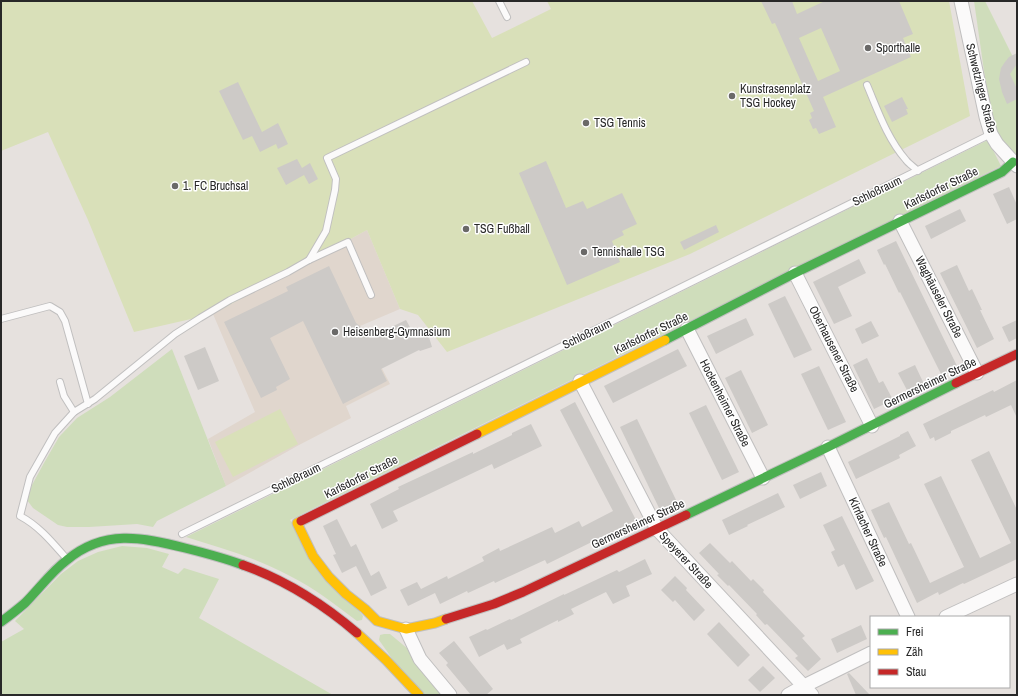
<svg xmlns="http://www.w3.org/2000/svg" width="1018" height="696" font-family="'Archivo Narrow',sans-serif">
	<style>
		.education { fill: #e0d6cd }
		.green { fill: #cfddbb }
		.pitch { fill: #d9e0b9 }
		.building { fill: #cdcac7; fill-rule: evenodd }
		.lines { fill: none; stroke-linecap: round; stroke-linejoin: round }
		.lane-casing { stroke: #c0bfbf; stroke-width: 8 }
		.street-casing { stroke: #c0bfbf; stroke-width: 15 }
		.fast-casing { stroke: #c0bfbf; stroke-width: 11 }
		.slow-casing { stroke: #c0bfbf; stroke-width: 11 }
		.jam-casing { stroke: #c0bfbf; stroke-width: 11 }
		.lane { stroke: #fbfafa; stroke-width: 6 }
		.street { stroke: #fbfafa; stroke-width: 13 }
		.fast { stroke: #4caf50; stroke-width: 9 }
		.slow { stroke: #ffc107; stroke-width: 9 }
		.jam { stroke: #c62828; stroke-width: 9 }
		.poi-dot { fill: #6a6968; stroke: #fff; stroke-width: 1.5 }
		.labels { text-anchor: middle; dominant-baseline: central; stroke-width: 3; stroke-linejoin: round; paint-order: stroke }
		.poi-label { font-size: 12px; fill: #282828; stroke: #fff; text-anchor: start }
		.street-label { font-size: 12px; fill: #282828; stroke: #fff }
	</style>
	<rect width="100%" height="100%" fill="#e6e1de"/>
	<polygon class="education" points="367,230 400,309 360,326 390,384 346,406 351,418 299,445 226,486 208,439 255,412 213,314"/>
	<g class="green">
		<polygon points="974,1 985,1 1017,65 1017,158 1011,153 992,127"/>
		<path d="M988,140L1001,166L290,520L363,616L362,620L357,621C336,605 314,588 290,576C257,558 221,548 186,537Z"/>
		<polygon points="172,349 226,486 157,521 153,527 137,524 89,527 67,527 58,525 33,508 27,500 32,485 44,463 59,437 77,418 110,397"/>
		<polygon points="122,546 147,548 169,554 162,567 178,574 184,568 219,579 199,618 333,695 1,695 1,642 24,629 15,621 61,574 78,561 98,552"/>
		<polygon points="384,634 390,634 420,659 450,695 419,695 412,687 379,640 380,635"/>
	</g>
	<g class="pitch">
		<polygon points="1,1 472,1 492,38 551,9 547,1 949,1 970,116 690,254 447,352 418,315 400,309 367,230 213,314 134,332 88,220 48,132 1,151"/>
		<polygon points="280,409 298,444 233,477 215,442"/>
	</g>
	<g class="building">
		<path d="M761,1H792L797,14L825,1H899L913,34L903,38L911,57L823,97L836,127L819,134L816,128L813,129L809,120L812,118L810,113L814,111L775,23L772,24ZM821,28L840,71L818,81L799,38Z"/>
		<polygon points="1017,53 1017,64 1010,74 1017,89 1017,99 1007,104 1002,92 999,79 1000,73 1001,68 1005,62 1009,57"/>
		<polygon points="238,82 262,132 278,123 288,144 278,149 276,144 260,152 252,136 243,140 219,91"/>
		<polygon points="902,97 908,109 906,109 908,114 892,122 884,106"/>
		<polygon points="297,159 302,168 310,163 318,179 309,184 304,175 286,185 277,168"/>
		<polygon points="546,161 566,208 583,201 587,209 622,193 637,224 622,231 624,235 612,241 620,262 567,285 519,173"/>
		<polygon points="1009,187 1017,205 1017,219 1007,224 993,194"/>
		<polygon points="960,209 966,221 931,239 925,226"/>
		<polygon points="716,225 719,232 684,250 680,242"/>
		<polygon points="896,241 957,366 941,374 900,292 899,293 885,264 884,265 877,250"/>
		<polygon points="859,259 866,273 838,287 852,316 834,324 813,282"/>
		<polygon points="957,265 969,291 972,289 982,310 980,310 994,339 977,348 940,273"/>
		<polygon points="329,266 356,323 360,326 365,336 378,331 379,333 406,320 416,338 428,334 432,347 420,351 419,350 381,369 387,381 343,404 303,321 270,338 290,379 276,387 277,390 261,398 224,322 288,291 286,287"/>
		<polygon points="785,296 812,350 794,358 768,304"/>
		<polygon points="746,318 754,335 716,354 707,336"/>
		<polygon points="1017,320 1017,338 1009,342 1002,327"/>
		<polygon points="871,321 879,336 862,344 855,329"/>
		<polygon points="205,347 219,381 198,390 184,356"/>
		<polygon points="678,349 687,366 613,403 604,386"/>
		<polygon points="867,358 879,383 883,381 893,400 874,409 853,365"/>
		<polygon points="915,365 924,384 908,392 898,373"/>
		<polygon points="819,366 846,422 828,430 801,374"/>
		<polygon points="741,370 768,425 752,433 725,378"/>
		<polygon points="1017,380 1017,418 1011,405 986,417 985,415 951,431 951,433 935,441 934,437 930,439 923,424 993,390 994,392"/>
		<polygon points="575,402 636,520 602,538 602,537 547,564 545,560 495,583 494,581 468,593 467,591 440,604 435,593 408,606 400,590 417,582 421,589 447,576 448,579 484,561 482,557 499,548 500,551 552,527 555,533 579,521 582,527 613,511 560,410"/>
		<polygon points="706,405 739,472 722,480 689,413"/>
		<polygon points="637,419 677,502 660,510 620,427"/>
		<polygon points="531,424 542,446 494,469 492,464 393,511 398,521 382,529 370,504 399,489 398,487 473,452 473,454 512,435 512,433"/>
		<polygon points="908,431 916,446 899,455 900,458 856,479 848,462 900,436 900,435"/>
		<polygon points="989,451 1017,510 1017,559 964,584 963,583 939,595 938,592 917,603 886,537 884,538 871,510 889,502 909,544 911,543 930,583 964,567 924,484 941,476 980,558 1011,543 971,460"/>
		<polygon points="821,472 827,486 800,499 793,485"/>
		<polygon points="778,493 785,507 747,525 748,526 729,535 722,520"/>
		<polygon points="842,516 874,581 856,590 844,564 838,567 831,552 835,550 823,525"/>
		<polygon points="337,519 351,547 356,544 371,576 379,571 387,588 371,596 356,566 342,573 333,555 336,554 323,526"/>
		<polygon points="710,543 730,563 732,561 751,581 753,579 764,590 763,592 805,636 802,638 821,659 808,671 795,658 798,656 767,624 765,625 756,615 757,614 729,585 728,586 717,575 719,574 699,553"/>
		<polygon points="645,559 652,574 626,586 630,596 613,604 606,592 571,609 574,614 558,622 558,620 520,639 522,643 507,650 504,644 479,657 469,637 486,629 487,630 510,619 511,620 564,594 564,595 617,570 619,572"/>
		<polygon points="675,576 687,588 686,590 705,610 694,621 675,600 673,602 661,590"/>
		<polygon points="719,622 750,655 738,667 707,634"/>
		<polygon points="861,625 867,639 837,653 831,639"/>
		<polygon points="454,641 493,689 486,695 471,695 446,665 448,663 439,653"/>
		<polygon points="763,666 775,678 760,692 748,680"/>
		<polygon points="849,673 870,695 856,695 847,674"/>
	</g>
	<g class="lines">
		<g class="lane-casing">
			<g id="lane">
				<polyline points="499,1 507,17"/>
				<path d="M867,85C878,111 887,138 906,160C909,164 914,167 918,171"/>
				<polyline points="309,260 348,242 371,295"/>
				<polyline points="1,319 50,306 60,312 65,321 88,404"/>
				<polyline points="60,382 64,396 74,412"/>
				<polyline points="182,534 991,134"/>
				<path d="M66,558C52,542 39,526 20,516L30,477L55,433L74,412L95,399L175,334L200,318L230,300L288,272L309,260L326,231L335,190L336,179L327,158L526,62"/>
			</g>
		</g>
		<g class="street-casing">
			<g id="street">
				<polyline points="961,1 986,117 991,134 997,144 1017,166"/>
				<polyline points="900,221 977,373"/>
				<polyline points="795,273 872,426"/>
				<polyline points="687,329 763,478"/>
				<polyline points="580,381 657,529 812,695"/>
				<polyline points="828,447 908,617"/>
				<polyline points="946,617 1017,584"/>
				<polyline points="406,629 420,659 450,695"/>
				<polyline points="788,695 804,686 871,653"/>
			</g>
		</g>
		<g class="fast-casing">
			<g id="fast">
				<polyline points="665,340 795,273 1002,172 1013,162"/>
				<polyline points="686,515 828,447 956,383"/>
				<path d="M1,622C9,616 17,610 25,603C39,589 51,572 67,560C104,529 142,537 185,548C205,553 224,558 243,565"/>
			</g>
		</g>
		<g class="slow-casing">
			<g id="slow">
				<polyline points="477,434 665,340"/>
				<polyline points="301,521 297,523 313,556 329,577 346,594 365,609 377,621 406,629 435,623 446,619"/>
				<polyline points="357,633 386,660 419,695"/>
			</g>
		</g>
		<g class="jam-casing">
			<g id="jam">
				<polyline points="956,383 1017,354"/>
				<polyline points="301,521 477,434"/>
				<path d="M243,565C285,580 323,604 357,633"/>
				<polyline points="446,619 494,604 523,592 686,515"/>
			</g>
		</g>
		<use href="#lane" class="lane"/>
		<use href="#street" class="street"/>
		<use href="#fast" class="fast"/>
		<use href="#slow" class="slow"/>
		<use href="#jam" class="jam"/>
	</g>
	<g class="poi-dot">
		<circle cx="868" cy="48" r="4"/>
		<circle cx="732" cy="96" r="4"/>
		<circle cx="586" cy="123" r="4"/>
		<circle cx="175" cy="186" r="4"/>
		<circle cx="466" cy="229" r="4"/>
		<circle cx="584" cy="252" r="4"/>
		<circle cx="335" cy="332" r="4"/>
	</g>
	<g class="labels">
		<g class="poi-label">
			<text x="876" y="48">Sporthalle</text>
			<text x="740" y="89">Kunstrasenplatz<tspan x="740" dy="14">TSG Hockey</tspan></text>
			<text x="594" y="123">TSG Tennis</text>
			<text x="183" y="186">1. FC Bruchsal</text>
			<text x="474" y="229">TSG Fußball</text>
			<text x="592" y="252">Tennishalle TSG</text>
			<text x="343" y="332">Heisenberg-Gymnasium</text>
		</g>
		<g class="street-label">
			<text transform="translate(981 88) rotate(76)">Schwetzinger Straße</text>
			<text transform="translate(941 188) rotate(-26)">Karlsdorfer Straße</text>
			<text transform="translate(877 191) rotate(-26)">Schloßraum</text>
			<text transform="translate(939 297) rotate(63)">Waghäuseler Straße</text>
			<text transform="translate(651 333) rotate(-26)">Karlsdorfer Straße</text>
			<text transform="translate(587 334) rotate(-26)">Schloßraum</text>
			<text transform="translate(834 349) rotate(63)">Oberhausener Straße</text>
			<text transform="translate(930 383) rotate(-26)">Germersheimer Straße</text>
			<text transform="translate(725 403) rotate(63)">Hockenheimer Straße</text>
			<text transform="translate(361 477) rotate(-27)">Karlsdorfer Straße</text>
			<text transform="translate(296 478) rotate(-26)">Schloßraum</text>
			<text transform="translate(638 524) rotate(-25)">Germersheimer Straße</text>
			<text transform="translate(868 532) rotate(65)">Kirrlacher Straße</text>
			<text transform="translate(686 560) rotate(47)">Speyerer Straße</text>
		</g>
	</g>
	<rect width="1018" height="696" fill="none" stroke="#282828" stroke-width="4"/>
	<rect x="870" y="616" width="140" height="72" fill="#ffffff" stroke="#a9a9a9"/>
	<rect x="878" y="629" width="20" height="6" fill="#4caf50" stroke="#a9a9a9"/>
	<text x="906" y="636" font-size="12" fill="#282828">Frei</text>
	<rect x="878" y="649" width="20" height="6" fill="#ffc107" stroke="#a9a9a9"/>
	<text x="906" y="656" font-size="12" fill="#282828">Zäh</text>
	<rect x="878" y="669" width="20" height="6" fill="#c62828" stroke="#a9a9a9"/>
	<text x="906" y="676" font-size="12" fill="#282828">Stau</text>
</svg>
